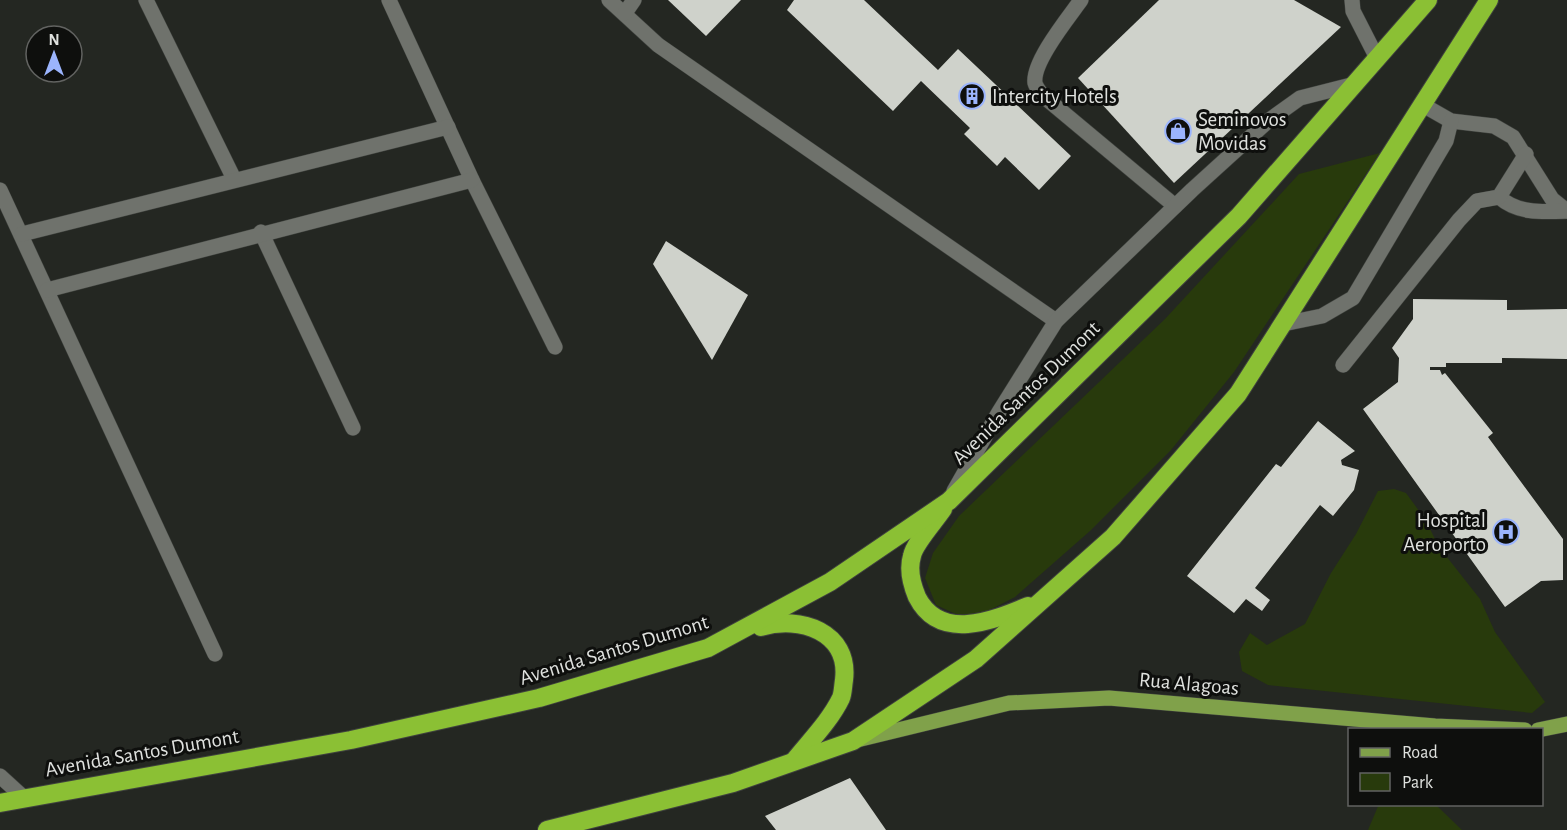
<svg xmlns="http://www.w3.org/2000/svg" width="1567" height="830" font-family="'Alegreya Sans',sans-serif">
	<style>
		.green { fill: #283a0c }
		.building { fill: #cfd2cb }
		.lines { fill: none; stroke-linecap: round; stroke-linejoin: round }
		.minor-casing { stroke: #3f423e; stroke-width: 16 }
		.major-casing { stroke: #3f423e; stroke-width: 16 }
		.highway-casing { stroke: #3f423e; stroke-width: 20 }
		.minor { stroke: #6f726c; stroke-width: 15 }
		.major { stroke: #80a14a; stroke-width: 15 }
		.highway { stroke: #8bc034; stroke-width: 18 }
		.labels { text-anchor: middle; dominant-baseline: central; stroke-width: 6; stroke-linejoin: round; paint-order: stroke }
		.poi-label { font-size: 21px; fill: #dfe1de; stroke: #0e0f0d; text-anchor: start }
		.street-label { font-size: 21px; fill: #dfe1de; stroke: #0e0f0d }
	</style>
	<rect width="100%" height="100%" fill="#242722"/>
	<g class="green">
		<polygon points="1380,153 1234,372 1171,450 1090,531 1015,597 980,615 956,614 936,605 925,578 933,553 959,516 1165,319 1299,174"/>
		<polygon points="1394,489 1406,493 1425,519 1439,547 1480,599 1495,632 1545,702 1532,713 1268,685 1242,671 1239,652 1250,633 1267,645 1305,624 1331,573 1356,534 1378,491"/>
		<polygon points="1379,804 1436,805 1462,830 1368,830"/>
	</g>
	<g class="building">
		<polygon points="668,0 741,0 706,36"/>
		<polygon points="794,0 864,0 938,70 958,49 1071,156 1039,190 1005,157 997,166 964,134 970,128 921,81 893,111 787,10"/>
		<polygon points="1159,0 1294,0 1341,27 1174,183 1078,78"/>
		<polygon points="666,241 748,295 712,360 653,264"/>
		<polygon points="1413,299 1507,300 1507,310 1567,309 1567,359 1502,358 1502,363 1446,363 1446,367 1430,367 1430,370 1440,370 1442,375 1445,373 1493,433 1488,437 1563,539 1563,580 1541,581 1505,607 1363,409 1398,382 1399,358 1392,348 1413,319"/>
		<polygon points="1318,421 1355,451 1341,460 1342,465 1359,470 1354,490 1333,516 1320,505 1255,588 1270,600 1262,611 1246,599 1234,613 1187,576 1276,464 1281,467"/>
		<polygon points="850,778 886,830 776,830 765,816"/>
	</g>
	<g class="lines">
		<g class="minor-casing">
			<g id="minor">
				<polyline points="146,0 234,179"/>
				<polyline points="389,0 472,180 555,347"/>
				<polyline points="609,0 658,45 1056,321"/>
				<path d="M1081,0C1069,17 1032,62 1035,83C1036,87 1040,92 1042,95L1175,206"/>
				<polyline points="1352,0 1353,11 1377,58"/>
				<polyline points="625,13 634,0"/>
				<polyline points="1423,105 1451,121 1494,126 1513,137 1552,199 1567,211"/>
				<polyline points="0,190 215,654"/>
				<path d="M1499,197C1518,214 1543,212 1567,211"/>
				<polyline points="261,232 353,428"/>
				<polyline points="22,234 448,127"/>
				<polyline points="47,290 472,180"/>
				<polyline points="1283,324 1322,316 1353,298 1446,141 1451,121"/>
				<polyline points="1343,365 1459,220 1477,201 1499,197 1526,154"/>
				<polyline points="954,491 999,412 1056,321 1192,190 1268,121 1300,98 1355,84"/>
				<polyline points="0,776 23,797"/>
			</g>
		</g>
		<g class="major-casing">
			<g id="major">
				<polyline points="1538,730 1567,724"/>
				<polyline points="861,739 1009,703 1109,698 1435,726 1525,730"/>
			</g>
		</g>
		<g class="highway-casing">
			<g id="highway">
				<path d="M943,509C935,521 914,544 912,556C908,569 912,585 917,597C940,642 992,621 1028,606"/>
				<path d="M761,627C800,615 850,632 844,680C843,686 843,693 841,698C830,721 809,742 794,761"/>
				<polyline points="0,803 351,740 539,698 708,648 830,582 949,501 1239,216 1428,0"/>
				<polyline points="547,830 733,783 853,741 976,659 1113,537 1238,394 1489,0"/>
			</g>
		</g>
		<use href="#minor" class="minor"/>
		<use href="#major" class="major"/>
		<use href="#highway" class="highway"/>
	</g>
	<defs>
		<g id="building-ring" transform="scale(1.35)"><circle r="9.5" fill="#0e0f0d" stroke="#9bb4fd" stroke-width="1.5"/><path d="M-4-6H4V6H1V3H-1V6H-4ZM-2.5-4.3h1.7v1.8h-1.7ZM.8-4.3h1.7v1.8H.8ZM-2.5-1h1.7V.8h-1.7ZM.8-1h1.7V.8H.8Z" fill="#9bb4fd"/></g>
		<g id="shop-ring" transform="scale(1.35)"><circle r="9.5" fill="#0e0f0d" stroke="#9bb4fd" stroke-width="1.5"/><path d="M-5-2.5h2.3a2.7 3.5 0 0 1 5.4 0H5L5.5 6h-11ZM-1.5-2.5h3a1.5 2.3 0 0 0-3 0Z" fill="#9bb4fd"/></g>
		<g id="hospital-ring" transform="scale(1.35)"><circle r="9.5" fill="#0e0f0d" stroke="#9bb4fd" stroke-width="1.5"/><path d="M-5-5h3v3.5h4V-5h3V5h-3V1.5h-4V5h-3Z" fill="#9bb4fd"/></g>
	</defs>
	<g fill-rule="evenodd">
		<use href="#building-ring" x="972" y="96"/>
		<use href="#shop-ring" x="1178" y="131"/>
		<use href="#hospital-ring" x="1506" y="532"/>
	</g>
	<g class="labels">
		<g class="poi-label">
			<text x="992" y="96">Intercity Hotels</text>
			<text x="1198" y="119">Seminovos<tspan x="1198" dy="24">Movidas</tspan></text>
			<text x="1486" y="520" text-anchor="end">Hospital<tspan x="1486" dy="24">Aeroporto</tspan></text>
		</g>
		<g class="street-label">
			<text transform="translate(1026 393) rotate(-44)">Avenida Santos Dumont</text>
			<text transform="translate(614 650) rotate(-17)">Avenida Santos Dumont</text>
			<text transform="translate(1189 684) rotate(5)">Rua Alagoas</text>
			<text transform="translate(142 753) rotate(-10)">Avenida Santos Dumont</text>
		</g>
	</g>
	<rect x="1348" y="728" width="195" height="78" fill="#0e0f0d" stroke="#626361" stroke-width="1.5"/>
	<rect x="1360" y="748" width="30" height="9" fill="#80a14a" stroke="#626361" stroke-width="1.5"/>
	<text x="1402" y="758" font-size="18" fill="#dfe1de">Road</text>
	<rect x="1360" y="773" width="30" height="18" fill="#283a0c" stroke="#626361" stroke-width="1.5"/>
	<text x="1402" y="788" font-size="18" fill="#dfe1de">Park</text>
	<g transform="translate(54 54)"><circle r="28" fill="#0e0f0d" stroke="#626361" stroke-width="1.5"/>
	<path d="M0-4.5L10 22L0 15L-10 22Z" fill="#9bb4fd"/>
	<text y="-9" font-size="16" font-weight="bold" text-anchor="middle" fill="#dfe1de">N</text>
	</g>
</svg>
